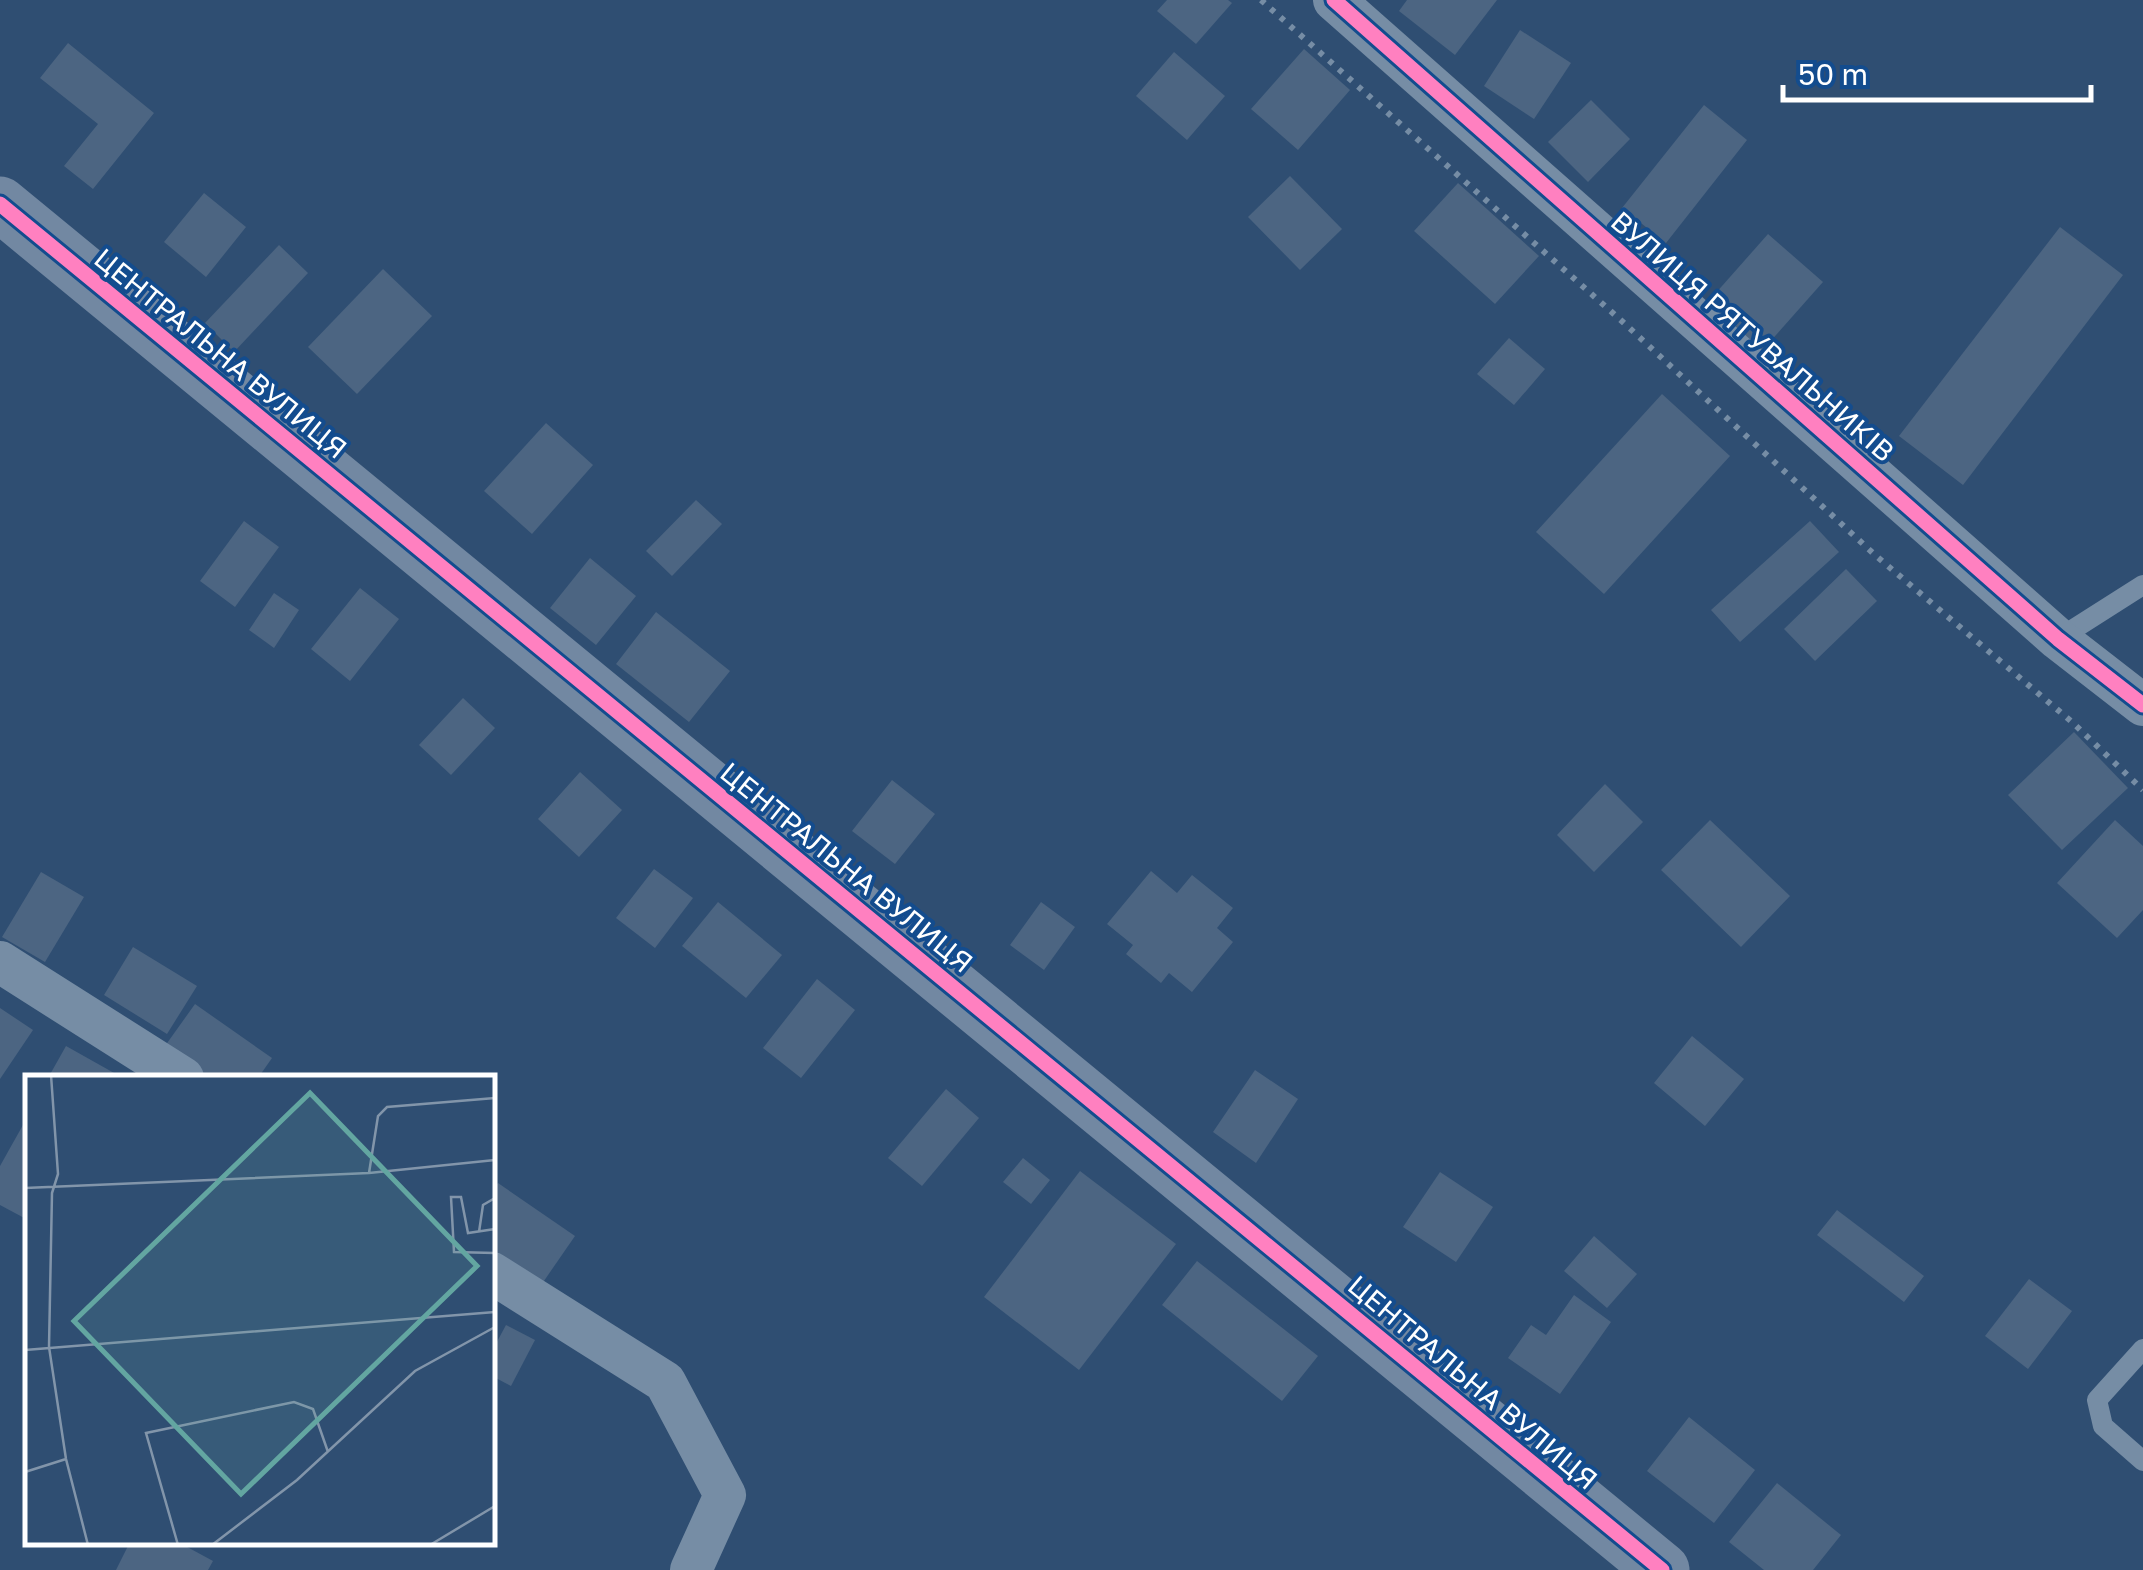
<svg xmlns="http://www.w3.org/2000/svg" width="2143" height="1570" font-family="'Golos Text',sans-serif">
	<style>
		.building { fill: #4c6582 }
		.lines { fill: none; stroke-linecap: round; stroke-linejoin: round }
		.path { stroke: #768da5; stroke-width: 6; stroke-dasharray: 5 8; stroke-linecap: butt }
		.lane { stroke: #768da5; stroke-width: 20 }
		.street { stroke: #768da5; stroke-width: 42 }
		.secondary { stroke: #7288a2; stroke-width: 55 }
		.cycleway-casing { stroke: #134c8e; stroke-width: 21 }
		.cycleway { stroke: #ff80c0; stroke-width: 15 }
		.labels { text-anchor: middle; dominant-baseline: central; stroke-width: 8; stroke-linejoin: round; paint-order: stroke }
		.street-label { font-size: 28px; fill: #fff; stroke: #134c8e }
		.inset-road { fill: none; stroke: #8295aa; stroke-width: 2.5 }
		.view { fill: #63a6a1; fill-opacity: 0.15; stroke: #63a6a1; stroke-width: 5 }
		.inset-edge { fill: none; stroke: #fff; stroke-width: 5 }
	</style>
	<rect width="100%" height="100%" fill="#2f4e72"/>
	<g class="building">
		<polygon points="1167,0 1228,0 1232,3 1196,44 1157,11"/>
		<polygon points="1407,0 1497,0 1455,55 1399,11"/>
		<polygon points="1520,30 1571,63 1534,119 1484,86"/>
		<polygon points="68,43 154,113 93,189 64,166 98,124 40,78"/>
		<polygon points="1304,49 1350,90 1298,150 1251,109"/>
		<polygon points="1174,52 1225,96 1187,140 1136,96"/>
		<polygon points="1591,100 1630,139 1588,182 1548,142"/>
		<polygon points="1704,105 1747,140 1666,243 1622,208"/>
		<polygon points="1290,176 1342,229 1300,270 1248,217"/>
		<polygon points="1458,183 1539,256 1495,304 1414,231"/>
		<polygon points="204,193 246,227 206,277 164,242"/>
		<polygon points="2060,227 2123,275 1963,485 1899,436"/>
		<polygon points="1768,234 1823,282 1761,352 1707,303"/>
		<polygon points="279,245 308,273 234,352 205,323"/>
		<polygon points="383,269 432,316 357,394 308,347"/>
		<polygon points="1509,338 1545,369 1514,405 1477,374"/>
		<polygon points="1662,394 1730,456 1604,594 1536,532"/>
		<polygon points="546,423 593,465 532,534 484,491"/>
		<polygon points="696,500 722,524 672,576 646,551"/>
		<polygon points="244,521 279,547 235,607 200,581"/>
		<polygon points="1810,521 1839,552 1740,642 1711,610"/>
		<polygon points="590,558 636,596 596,645 550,608"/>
		<polygon points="1846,569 1877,601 1815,661 1784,629"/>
		<polygon points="360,588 399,619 350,681 311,649"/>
		<polygon points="274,593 299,610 274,648 249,630"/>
		<polygon points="656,612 730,671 689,722 616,664"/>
		<polygon points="463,698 495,728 451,775 419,745"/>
		<polygon points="2074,732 2128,788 2062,850 2008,795"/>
		<polygon points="580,772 622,810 579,857 538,819"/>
		<polygon points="892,780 935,814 895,864 852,831"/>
		<polygon points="1605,784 1643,822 1594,872 1557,835"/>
		<polygon points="1710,820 1790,896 1741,947 1661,870"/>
		<polygon points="2115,820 2143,846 2143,910 2117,938 2057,883"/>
		<polygon points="654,869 693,898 655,948 616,918"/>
		<polygon points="1151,871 1177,893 1192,875 1233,908 1217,928 1233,942 1192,992 1169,973 1161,983 1126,954 1133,945 1107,924"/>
		<polygon points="41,872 84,897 45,962 2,937"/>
		<polygon points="718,902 782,955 746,998 682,946"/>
		<polygon points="1041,902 1075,927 1044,970 1010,945"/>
		<polygon points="133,947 197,986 167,1034 104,995"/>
		<polygon points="817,979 855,1010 801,1078 763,1048"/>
		<polygon points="195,1004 272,1058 258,1078 210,1078 165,1046"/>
		<polygon points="0,1008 33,1030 0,1079"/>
		<polygon points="1692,1036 1744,1079 1705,1126 1654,1083"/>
		<polygon points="66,1046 123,1078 48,1078"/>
		<polygon points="1255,1070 1298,1099 1256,1163 1213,1132"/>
		<polygon points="946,1089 979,1118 922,1186 888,1158"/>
		<polygon points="28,1116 28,1220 0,1205 0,1166"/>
		<polygon points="1023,1158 1050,1180 1031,1204 1003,1182"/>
		<polygon points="1080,1171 1176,1244 1079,1370 984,1297"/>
		<polygon points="1440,1172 1493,1207 1456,1262 1403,1227"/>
		<polygon points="498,1183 575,1236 537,1291 492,1261 492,1190"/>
		<polygon points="1837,1210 1924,1276 1904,1302 1817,1235"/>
		<polygon points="1594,1236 1637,1274 1607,1308 1564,1271"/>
		<polygon points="1197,1261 1318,1356 1282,1401 1162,1305"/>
		<polygon points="2029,1279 2072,1311 2028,1369 1985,1336"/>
		<polygon points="1574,1295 1611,1322 1560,1394 1508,1358 1531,1325 1546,1335"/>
		<polygon points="506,1325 535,1340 511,1386 492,1376 492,1351"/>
		<polygon points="1689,1417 1755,1470 1714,1523 1647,1471"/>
		<polygon points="1777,1483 1841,1535 1813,1570 1764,1570 1729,1542"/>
		<polygon points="130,1542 178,1542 213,1561 208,1570 116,1570"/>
	</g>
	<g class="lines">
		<polyline class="path" points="1261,0 1624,323 1875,555 2072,722 2143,790"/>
		<g class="lane">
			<polyline points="2058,639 2143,585"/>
			<polyline points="2143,1349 2097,1400 2103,1426 2143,1461"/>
		</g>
		<g class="street">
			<polyline points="1334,0 2058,639 2143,705"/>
			<polyline points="0,962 183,1078"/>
			<polyline points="492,1273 665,1382 725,1495 691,1570"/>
		</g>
		<polyline class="secondary" points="0,204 1662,1570"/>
		<g class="cycleway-casing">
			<g id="cycleway">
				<polyline points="1334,0 2058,639 2143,705"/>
				<polyline points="0,204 1662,1570"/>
			</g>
		</g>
		<use href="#cycleway" class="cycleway"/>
	</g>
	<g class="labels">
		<g class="street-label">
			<text transform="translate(1753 336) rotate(41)">ВУЛИЦЯ РЯТУВАЛЬНИКІВ</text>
			<text transform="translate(221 353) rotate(39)">ЦЕНТРАЛЬНА ВУЛИЦЯ</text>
			<text transform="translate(847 867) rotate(39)">ЦЕНТРАЛЬНА ВУЛИЦЯ</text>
			<text transform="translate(1473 1382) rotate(40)">ЦЕНТРАЛЬНА ВУЛИЦЯ</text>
		</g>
	</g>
	<g transform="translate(25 1075)">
		<rect width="470" height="470" fill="#2f4e72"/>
		<path class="inset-road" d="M26,0L33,99L27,118L24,272L41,384L63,470M344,98L353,41L362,32L470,23M0,113L344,98L470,85M470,154L443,158L436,122H426L429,177L470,178M454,157L458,130L470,123M0,275L470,237M0,397L41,384M153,470L121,358L269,327L288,334L303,377M187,470L272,405L390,296L470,252M405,470L470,431"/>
		<path class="view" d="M285,18L452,191L216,419L49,246Z"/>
		<rect width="470" height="470" class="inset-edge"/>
	</g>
	<path d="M1783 85v15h308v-15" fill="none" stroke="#ffffff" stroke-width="5"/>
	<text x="1798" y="85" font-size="30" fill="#ffffff" stroke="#134c8e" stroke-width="8" paint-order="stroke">50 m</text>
</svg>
